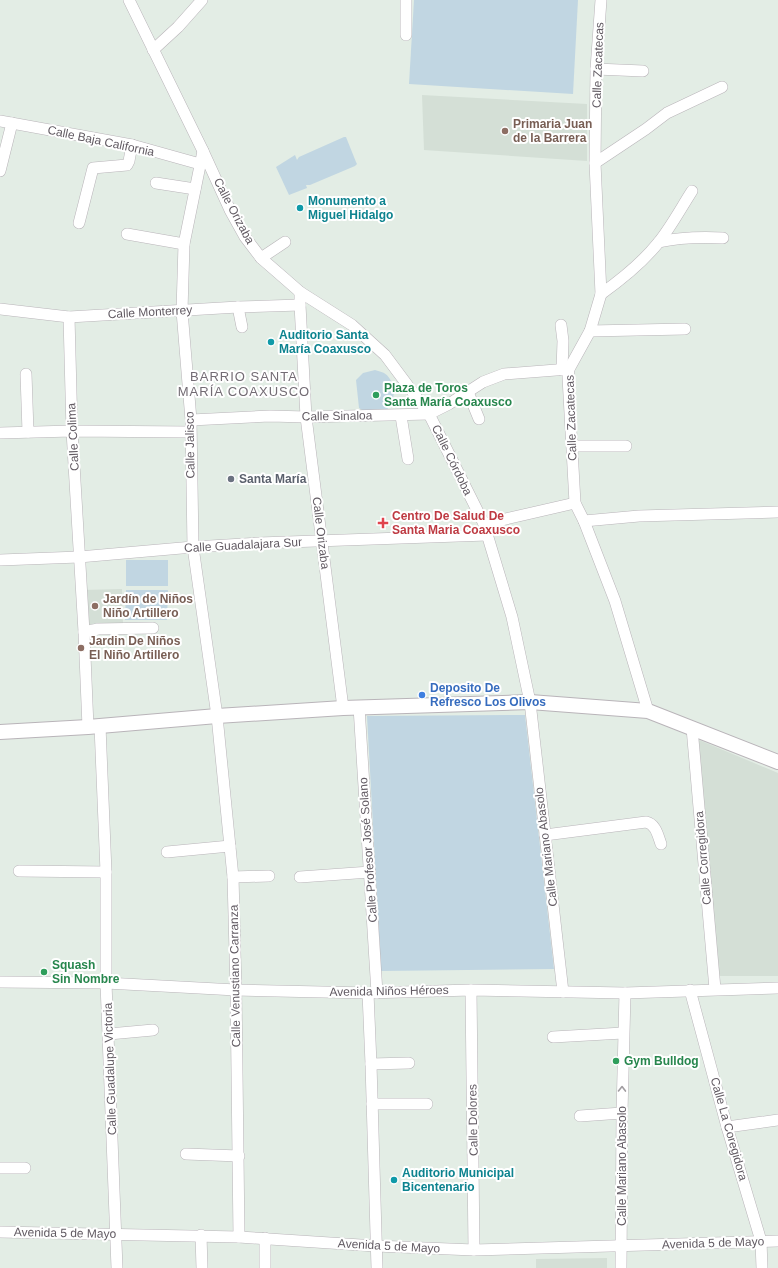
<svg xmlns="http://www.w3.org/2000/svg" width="778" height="1268" font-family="Helvetica,sans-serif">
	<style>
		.education { fill: #d4dfd6 }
		.green { fill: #c1d6e2 }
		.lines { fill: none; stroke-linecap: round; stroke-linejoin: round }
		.minor-casing { stroke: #b9b4b9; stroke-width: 12 }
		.tertiary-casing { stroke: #b9b4b9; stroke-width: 16 }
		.minor { stroke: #fff; stroke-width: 11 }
		.tertiary { stroke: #fff; stroke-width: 14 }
		.oneway { stroke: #a19da1 }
		.education-dot { fill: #8d6e63; stroke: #fff; stroke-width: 1.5 }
		.culture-dot { fill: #0f9aa8; stroke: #fff; stroke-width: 1.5 }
		.leisure-dot { fill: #2e9e5b; stroke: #fff; stroke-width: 1.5 }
		.worship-dot { fill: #6b7280; stroke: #fff; stroke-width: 1.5 }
		.health-dot { fill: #e0444e; stroke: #fff; stroke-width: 1.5 }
		.shop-dot { fill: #3f7fe0; stroke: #fff; stroke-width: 1.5 }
		.labels { text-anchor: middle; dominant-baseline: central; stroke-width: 4; stroke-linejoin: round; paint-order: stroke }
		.street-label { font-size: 12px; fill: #625b63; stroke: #fff }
		.education-label { font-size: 12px; font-weight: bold; fill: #785e54; stroke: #fff; text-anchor: start }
		.culture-label { font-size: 12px; font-weight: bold; fill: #0d838f; stroke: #fff; text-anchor: start }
		.leisure-label { font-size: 12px; font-weight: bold; fill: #27864d; stroke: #fff; text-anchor: start }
		.worship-label { font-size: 12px; font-weight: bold; fill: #5b616d; stroke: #fff; text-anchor: start }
		.health-label { font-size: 12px; font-weight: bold; fill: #be3a42; stroke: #fff; text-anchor: start }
		.shop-label { font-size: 12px; font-weight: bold; fill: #366cbe; stroke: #fff; text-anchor: start }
		.neighbourhood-label { font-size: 13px; letter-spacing: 1px; fill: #736c74; stroke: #fff }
	</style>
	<rect width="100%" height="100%" fill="#e3ede5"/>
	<g class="education">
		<polygon points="422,95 587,104 587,161 424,150"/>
		<polygon points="122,589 123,625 84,626 82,590"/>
		<polygon points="692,737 778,773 778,976 714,976"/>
		<polygon points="607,1258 607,1268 536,1268 536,1259"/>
	</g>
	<g class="green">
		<polygon points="414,0 578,0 573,94 409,84"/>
		<polygon points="344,137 346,137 356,162 357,164 355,166 310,185 306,185 307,188 289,195 276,167 295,155 297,160 299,157"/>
		<path d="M375,370C378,371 382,372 384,373C393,378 396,393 392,402C391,407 387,409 384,412L362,410L359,408L356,380L363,373Z"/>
		<rect x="126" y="560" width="42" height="26"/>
		<polygon points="126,590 168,590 167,620 125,620"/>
		<polygon points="525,715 554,969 381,971 367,716"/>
	</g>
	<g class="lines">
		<g class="minor-casing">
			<g id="minor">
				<polyline points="129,0 203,151 230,210 245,237 261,258 284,278 300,292 352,325 385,355 429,414 484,524 512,617 530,702 563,992"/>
				<polyline points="406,0 406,35"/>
				<polyline points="601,0 596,69 595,163 601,294 590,331 569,369 568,377 575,503 584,521 615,601 648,711"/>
				<polyline points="153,50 178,27 202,0"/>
				<polyline points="596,69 643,71"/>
				<polyline points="0,121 132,145 200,164"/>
				<polyline points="203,151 184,244 182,311 191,420 193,547 217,716 233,877 236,990 239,1237"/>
				<polyline points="595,163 646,129 667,113 722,87"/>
				<polyline points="0,171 12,123"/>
				<polyline points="156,183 195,189"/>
				<polyline points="79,223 93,168 127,165 129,161 132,145"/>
				<polyline points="127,234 184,244"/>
				<path d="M659,242C681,237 701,237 723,238"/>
				<polyline points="261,258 285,242"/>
				<polyline points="300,292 300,305 306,417 343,708"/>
				<path d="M601,294C622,279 642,263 658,243C671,227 681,208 692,191"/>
				<polyline points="238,307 242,327"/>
				<polyline points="0,309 69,317 238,307 300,305"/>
				<polyline points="69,317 72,431 84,632 88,727"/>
				<polyline points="561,325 563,341 562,370"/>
				<polyline points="590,331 685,329"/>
				<polyline points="26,374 28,432"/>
				<polyline points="468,392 479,419"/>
				<polyline points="401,416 408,459"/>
				<polyline points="191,420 270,416 306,417 429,414 449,404 483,382 504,374 569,369"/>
				<polyline points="0,433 72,431 190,432"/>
				<polyline points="572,446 626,446"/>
				<polyline points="584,521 639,516 778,512"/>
				<polyline points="484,524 575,503"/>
				<polyline points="0,560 79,557 193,547 259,543 487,535"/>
				<polyline points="84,632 98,629 153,628"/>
				<polyline points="359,707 377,993"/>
				<polyline points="100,726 106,872 106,983 117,1268"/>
				<polyline points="692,728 715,989"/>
				<path d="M545,835L646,822C656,824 658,836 661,844"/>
				<polyline points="167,852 230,846"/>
				<polyline points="19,871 106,872"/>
				<polyline points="233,877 269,876"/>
				<polyline points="300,877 370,872"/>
				<polyline points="0,982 106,983 236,990 368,993 471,990 625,993 778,988"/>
				<polyline points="471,990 474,1250"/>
				<polyline points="690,990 727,1127 761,1241 762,1268"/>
				<polyline points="368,993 371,1064 377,1268"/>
				<polyline points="109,1034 153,1030"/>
				<polyline points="553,1037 623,1033"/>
				<polyline points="371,1064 409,1063"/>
				<polyline points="372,1104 427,1104"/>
				<polyline points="580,1116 622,1113"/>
				<polyline points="727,1127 778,1120"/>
				<polyline points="186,1154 239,1156"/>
				<polyline points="0,1168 25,1168"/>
				<polyline points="0,1232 239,1237 376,1246 474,1250 778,1241"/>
				<polyline points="201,1235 202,1268"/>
				<polyline points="265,1238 265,1268"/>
				<polyline points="621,1268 622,1113 625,993"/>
			</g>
		</g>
		<g class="tertiary-casing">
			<polyline id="tertiary" points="0,732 88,727 217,716 343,708 530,702 648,711 778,762"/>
		</g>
		<use href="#minor" class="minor"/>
		<use href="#tertiary" class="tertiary"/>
	</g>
	<defs><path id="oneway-chevron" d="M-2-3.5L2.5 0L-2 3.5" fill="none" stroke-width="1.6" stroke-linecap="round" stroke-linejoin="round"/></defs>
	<use class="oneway" href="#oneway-chevron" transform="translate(622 1089) rotate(-89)"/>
	<g class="education-dot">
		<circle cx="505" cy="131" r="4"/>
		<circle cx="95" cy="606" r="4"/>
		<circle cx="81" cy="648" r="4"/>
	</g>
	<g class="culture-dot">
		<circle cx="300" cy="208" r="4"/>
		<circle cx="271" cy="342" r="4"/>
		<circle cx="394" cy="1180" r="4"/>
	</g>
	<g class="leisure-dot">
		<circle cx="376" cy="395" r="4"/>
		<circle cx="44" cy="972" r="4"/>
		<circle cx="616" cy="1061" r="4"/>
	</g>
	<circle class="worship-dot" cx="231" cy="479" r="4"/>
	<path class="health-dot" d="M381 517h4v4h4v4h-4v4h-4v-4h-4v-4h4z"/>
	<circle class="shop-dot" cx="422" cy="695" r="4"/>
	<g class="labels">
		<g class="street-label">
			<text transform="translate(598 65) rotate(-88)">Calle Zacatecas</text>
			<text transform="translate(101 141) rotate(12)">Calle Baja California</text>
			<text transform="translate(234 211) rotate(62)">Calle Orizaba</text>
			<text transform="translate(150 312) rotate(-3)">Calle Monterrey</text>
			<text transform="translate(337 416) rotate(-1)">Calle Sinaloa</text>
			<text transform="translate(571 418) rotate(-92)">Calle Zacatecas</text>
			<text transform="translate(73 437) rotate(-93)">Calle Colima</text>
			<text transform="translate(190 445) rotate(-91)">Calle Jalisco</text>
			<text transform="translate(452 460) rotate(64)">Calle Córdoba</text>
			<text transform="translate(321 533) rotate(83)">Calle Orizaba</text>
			<text transform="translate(243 545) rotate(-3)">Calle Guadalajara Sur</text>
			<text transform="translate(546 847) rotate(-97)">Calle Mariano Abasolo</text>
			<text transform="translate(368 850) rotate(-94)">Calle Profesor José Solano</text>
			<text transform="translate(703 858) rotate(-95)">Calle Corregidora</text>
			<text transform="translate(235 976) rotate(-91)">Calle Venustiano Carranza</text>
			<text transform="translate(389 991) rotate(-1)">Avenida Niños Héroes</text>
			<text transform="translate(110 1069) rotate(-92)">Calle Guadalupe Victoria</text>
			<text transform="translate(473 1120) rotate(-91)">Calle Dolores</text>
			<text transform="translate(729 1129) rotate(74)">Calle La Coregidora</text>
			<text transform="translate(622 1166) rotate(-90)">Calle Mariano Abasolo</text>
			<text transform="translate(65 1233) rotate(1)">Avenida 5 de Mayo</text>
			<text transform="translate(713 1243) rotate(-2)">Avenida 5 de Mayo</text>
			<text transform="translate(389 1246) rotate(3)">Avenida 5 de Mayo</text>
		</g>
		<g class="education-label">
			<text x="513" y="124">Primaria Juan<tspan x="513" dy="14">de la Barrera</tspan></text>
			<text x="103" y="599">Jardín de Niños<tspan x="103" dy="14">Niño Artillero</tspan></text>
			<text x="89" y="641">Jardin De Niños<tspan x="89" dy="14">El Niño Artillero</tspan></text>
		</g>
		<g class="culture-label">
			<text x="308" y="201">Monumento a<tspan x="308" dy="14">Miguel Hidalgo</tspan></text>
			<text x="279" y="335">Auditorio Santa<tspan x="279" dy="14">María Coaxusco</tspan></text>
			<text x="402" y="1173">Auditorio Municipal<tspan x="402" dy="14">Bicentenario</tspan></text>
		</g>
		<g class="leisure-label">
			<text x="384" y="388">Plaza de Toros<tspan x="384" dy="14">Santa María Coaxusco</tspan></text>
			<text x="52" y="965">Squash<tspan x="52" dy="14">Sin Nombre</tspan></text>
			<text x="624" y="1061">Gym Bulldog</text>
		</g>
		<g class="worship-label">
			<text x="239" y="479">Santa María</text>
		</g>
		<g class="health-label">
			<text x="392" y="516">Centro De Salud De<tspan x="392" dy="14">Santa Maria Coaxusco</tspan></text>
		</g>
		<g class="shop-label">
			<text x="430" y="688">Deposito De<tspan x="430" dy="14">Refresco Los Olivos</tspan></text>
		</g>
		<g class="neighbourhood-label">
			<text x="244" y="376">BARRIO SANTA<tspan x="244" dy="15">MARÍA COAXUSCO</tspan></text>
		</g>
	</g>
</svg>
